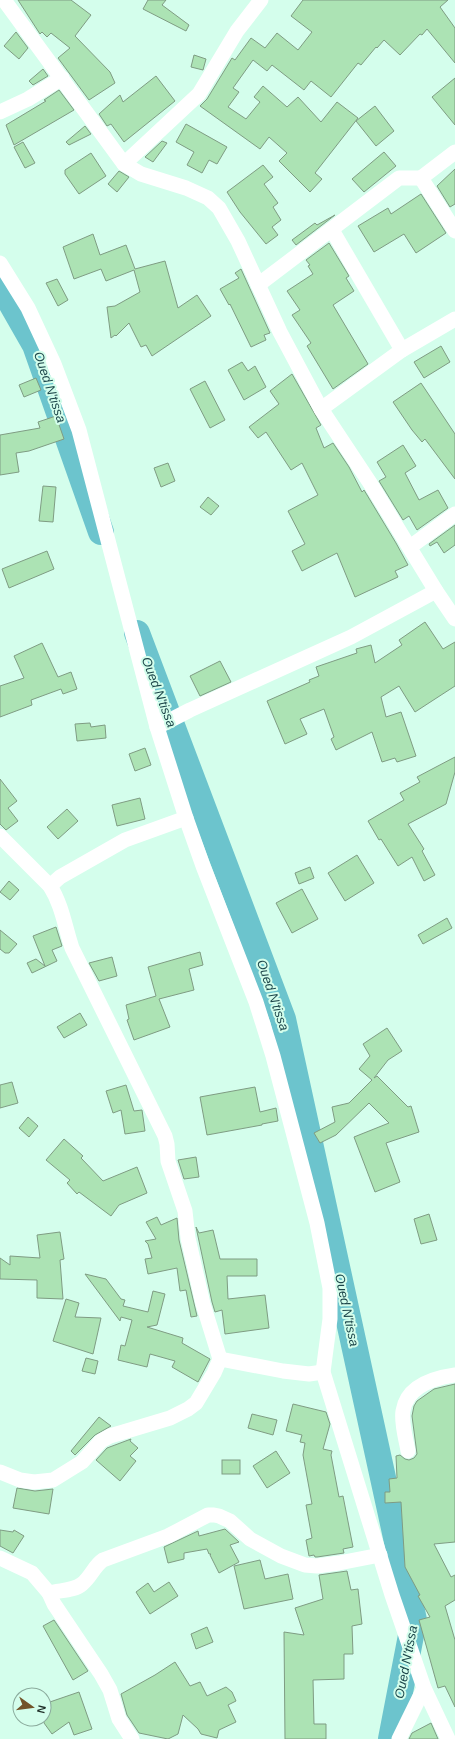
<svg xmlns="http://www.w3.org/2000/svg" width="455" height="1739" font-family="Helvetica,sans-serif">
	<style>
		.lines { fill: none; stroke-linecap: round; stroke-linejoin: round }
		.river { stroke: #6cc4cd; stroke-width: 26 }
		.building { fill: #ace3b4; stroke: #7f9c83 }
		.minor { stroke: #fff; stroke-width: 15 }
		.labels { text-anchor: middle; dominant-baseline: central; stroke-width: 4; stroke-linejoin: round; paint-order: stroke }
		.water-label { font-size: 13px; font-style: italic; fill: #1d464a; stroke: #d4feec }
	</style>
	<rect width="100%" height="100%" fill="#d4feec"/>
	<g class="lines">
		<g class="river">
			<polyline points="0,284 35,345 101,532"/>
			<polyline points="137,633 283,1019 414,1620 391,1739"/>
		</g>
	</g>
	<g class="building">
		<polygon points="18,0 71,0 91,15 75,36 110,72 115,83 89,100 58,58 70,48 51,33 47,37 42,32 40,34"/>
		<polygon points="148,0 166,0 162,5 189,25 186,31 143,9"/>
		<polygon points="303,0 448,0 440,7 455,28 455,63 427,29 422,35 420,34 400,55 384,40 377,48 376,47 361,65 358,63 331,97 311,81 304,90 272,65 267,71 253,60 233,88 239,92 228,107 246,119 260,102 254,97 263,86 287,107 298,97 321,122 337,102 358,118 315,173 322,179 310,192 279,161 287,153 269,137 260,149 200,106 207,99 232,58 235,60 251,38 265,48 277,33 298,50 312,32 291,16"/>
		<polygon points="16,32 28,48 19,59 4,46"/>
		<polygon points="194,55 206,59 203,70 191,67"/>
		<polygon points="43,69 48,76 33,85 29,81"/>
		<polygon points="156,76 175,101 124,142 111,124 107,126 99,114 120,95 123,102"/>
		<polygon points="455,78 455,125 432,97"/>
		<polygon points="59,90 74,110 14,145 6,125 46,101 44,100"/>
		<polygon points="375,106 394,131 376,146 356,121"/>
		<polygon points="186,124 227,147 217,164 209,160 202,173 187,165 194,152 176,142"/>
		<polygon points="85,126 91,134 69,145 66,142"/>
		<polygon points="162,141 167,143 153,162 145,157"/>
		<polygon points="23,142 35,163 25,168 14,147"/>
		<polygon points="384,152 396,166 364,192 352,179"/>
		<polygon points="91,153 106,176 79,194 65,174 65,170"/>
		<polygon points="263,165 273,177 264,184 278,203 273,207 281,220 272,227 278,235 266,244 240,212 227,192"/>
		<polygon points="455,169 455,204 450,207 437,186"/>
		<polygon points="119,171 129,177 117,192 108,184"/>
		<polygon points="421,194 446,233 416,253 404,234 374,252 358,226 388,208 391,214"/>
		<polygon points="335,215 296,245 292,240 315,223 317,225"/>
		<polygon points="93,234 100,255 126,245 135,269 165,261 178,308 197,295 211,316 152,356 146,345 141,347 129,323 116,336 115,335 111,338 107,307 115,306 140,292 134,270 106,281 101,269 74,279 63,247"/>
		<polygon points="329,243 349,276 346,278 354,291 333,305 368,364 333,389 307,346 311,343 292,315 300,310 287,291 313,274 308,266 310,265 306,260"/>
		<polygon points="241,269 270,333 264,335 266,340 251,347 230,304 229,305 220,289 239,278 235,273"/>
		<polygon points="57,279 68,300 58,306 46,283"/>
		<polygon points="441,346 450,362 424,378 414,362"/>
		<polygon points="242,362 248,371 255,366 266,387 244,400 228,370"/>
		<polygon points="292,374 321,425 316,428 324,448 333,443 349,467 362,492 364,490 396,543 408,565 395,571 398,577 355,597 337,553 302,571 292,551 305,544 288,511 318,495 302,463 291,470 266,432 258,438 249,427 279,404 270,391"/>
		<polygon points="36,378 41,390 24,397 19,385"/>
		<polygon points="205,381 225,420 210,428 190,389"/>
		<polygon points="421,383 455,434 455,479 425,439 422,442 412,430 393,402"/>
		<polygon points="56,416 64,439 29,451 16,453 19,472 0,475 0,435 40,428 38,422"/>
		<polygon points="403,445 416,466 405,473 419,500 438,490 448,508 417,530 409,516 403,520 379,481 386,477 377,462"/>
		<polygon points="168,463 175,481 161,487 154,468"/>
		<polygon points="43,486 56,487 53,522 39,521"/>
		<polygon points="208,497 219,506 211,515 200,507"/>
		<polygon points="455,525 455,545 444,553 437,542 430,546 429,544"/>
		<polygon points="47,551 54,569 9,588 2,569"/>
		<polygon points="425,622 443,649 455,642 455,686 415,712 399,686 381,697 386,717 401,712 416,756 397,762 395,758 382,762 372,732 336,750 331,739 334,737 324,709 300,719 307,734 285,744 267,701 310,682 309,680 319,676 316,667 357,653 356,649 371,645 375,663 402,645 399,640"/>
		<polygon points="42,643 58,677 71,672 77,689 63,694 61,689 31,700 32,705 0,717 0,686 24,678 14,656"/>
		<polygon points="220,661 231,682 200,696 190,676"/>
		<polygon points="90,723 91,727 105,725 106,738 77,741 75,724"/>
		<polygon points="145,748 151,765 135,771 129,754"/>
		<polygon points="455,757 455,772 446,804 408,824 424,849 422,851 435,875 424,881 412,857 398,866 381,839 379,840 368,821 404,800 400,793 420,782 417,777"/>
		<polygon points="0,779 17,801 8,808 18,821 6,830 0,824"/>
		<polygon points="140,798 145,819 117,826 112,805"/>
		<polygon points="67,809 78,821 58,839 47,827"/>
		<polygon points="357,855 374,883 345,901 328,873"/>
		<polygon points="310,867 314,878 299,884 295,873"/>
		<polygon points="9,881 19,890 10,900 0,892"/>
		<polygon points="302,889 318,919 292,933 276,903"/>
		<polygon points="447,918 452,928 423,944 418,935"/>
		<polygon points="56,927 62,946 52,950 57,961 32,973 27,963 36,959 45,966 33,936"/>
		<polygon points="0,930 17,944 9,953 5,953 0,949"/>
		<polygon points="200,952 203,965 189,969 194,990 159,999 170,1027 134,1040 127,1020 129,1019 126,1005 156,996 148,967"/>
		<polygon points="112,957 117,976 99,981 89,963"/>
		<polygon points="80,1013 87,1025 64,1038 57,1027"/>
		<polygon points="387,1028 402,1051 388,1060 374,1078 377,1076 408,1107 411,1106 419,1132 386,1143 400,1182 375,1192 354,1137 389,1123 369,1103 336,1135 320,1143 314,1133 335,1122 332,1107 349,1103 372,1080 359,1069 370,1056 363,1044"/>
		<polygon points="12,1082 18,1103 0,1108 0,1085"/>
		<polygon points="126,1085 134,1111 142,1110 145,1131 125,1134 121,1110 113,1113 106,1091"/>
		<polygon points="255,1087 260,1112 276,1108 278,1121 262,1124 262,1125 207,1135 200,1097"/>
		<polygon points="28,1117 38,1126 29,1137 19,1128"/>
		<polygon points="64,1139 83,1156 81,1158 103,1181 137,1167 147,1193 119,1205 111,1216 79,1192 77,1194 67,1183 70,1180 46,1160"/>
		<polygon points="196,1157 199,1177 184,1179 178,1160"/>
		<polygon points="429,1214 437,1240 421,1244 414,1219"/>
		<polygon points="157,1217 161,1225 177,1218 179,1240 197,1316 191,1317 186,1290 180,1291 177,1268 148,1274 145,1259 152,1258 148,1244 145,1241 156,1239 146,1222"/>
		<polygon points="196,1227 199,1233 213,1230 220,1259 257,1259 257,1276 227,1276 228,1299 265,1295 269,1328 225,1334 222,1310 215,1312 212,1302"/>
		<polygon points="60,1232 64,1259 60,1260 63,1299 37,1298 37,1280 0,1279 0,1258 10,1265 10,1256 40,1258 37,1235"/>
		<polygon points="85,1274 106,1279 121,1299 125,1300 123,1306 148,1312 153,1291 165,1294 157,1325 147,1327 183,1338 182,1343 210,1359 198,1382 172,1367 175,1361 150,1354 147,1367 118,1360 121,1345 125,1346 132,1320 121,1317 120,1321"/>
		<polygon points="66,1299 79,1303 75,1317 101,1318 93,1354 53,1341"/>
		<polygon points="86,1358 98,1361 95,1374 82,1371"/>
		<polygon points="455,1384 455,1542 434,1544 451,1577 455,1575 455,1600 445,1606 455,1640 455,1707 445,1686 438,1688 419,1620 430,1617 418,1596 420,1595 405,1567 401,1502 385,1503 385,1492 390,1492 389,1479 397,1478 396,1456 400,1455 405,1459 409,1460 414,1458 417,1454 412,1416 414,1406 417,1401 434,1389"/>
		<polygon points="293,1404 326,1412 330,1424 323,1449 332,1451 331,1455 339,1497 343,1496 353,1547 343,1549 344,1553 317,1557 315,1557 314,1555 309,1556 306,1540 312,1538 306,1505 312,1504 303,1455 305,1443 300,1442 302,1435 286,1431"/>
		<polygon points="252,1414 277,1420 273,1435 248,1428"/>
		<polygon points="99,1417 111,1426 95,1435 75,1455 71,1451"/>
		<polygon points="131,1439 130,1441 138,1448 130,1456 136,1461 120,1481 96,1460 107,1448"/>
		<polygon points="276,1451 290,1473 267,1488 253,1466"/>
		<rect x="222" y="1460" width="18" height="14"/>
		<polygon points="17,1488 35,1491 53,1489 49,1514 13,1508"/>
		<polygon points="225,1529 239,1542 230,1545 239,1562 219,1573 210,1555 211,1554 209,1554 207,1549 184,1553 184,1559 168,1563 164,1547 198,1531 199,1536"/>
		<polygon points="0,1530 13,1532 14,1530 24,1536 13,1553 0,1546"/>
		<polygon points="260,1560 265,1579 288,1574 293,1599 244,1609 234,1566"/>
		<polygon points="347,1571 351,1590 358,1589 362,1624 352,1626 353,1654 344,1654 344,1679 313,1680 314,1724 326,1724 326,1739 285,1739 284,1632 304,1635 295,1608 323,1599 319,1575"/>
		<polygon points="169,1582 178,1596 150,1614 136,1592 148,1583 154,1592"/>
		<polygon points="54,1620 88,1671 73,1680 43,1626"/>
		<polygon points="207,1627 213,1642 196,1649 191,1634"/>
		<polygon points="175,1662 190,1686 200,1682 207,1696 226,1687 232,1692 236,1701 228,1705 236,1722 219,1730 217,1738 201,1734 198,1729 183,1715 178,1734 168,1739 139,1733 127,1715 121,1694 155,1675"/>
		<polygon points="79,1692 92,1729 74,1735 69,1722 52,1734 44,1723 44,1704"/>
		<polygon points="431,1723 438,1739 409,1739 412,1733"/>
	</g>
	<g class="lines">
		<g class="minor">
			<polyline points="4,0 124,164 141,174 186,188 208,198 219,208 238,241 280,332 321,409 370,483 436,591 455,619"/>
			<polyline points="0,112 28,99 62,78"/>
			<polyline points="455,152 421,178 455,231"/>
			<polyline points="124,164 199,94 237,31 261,0"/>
			<polyline points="332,230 402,350"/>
			<polyline points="0,263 28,308 54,364 79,430 157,727 186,818 203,866 256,1002 273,1056 317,1223 330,1288 330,1319 323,1372 392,1595 424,1688 448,1739"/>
			<polyline points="258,285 399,178 421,178"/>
			<polyline points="321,409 402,350 455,319"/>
			<polyline points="410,547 455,514"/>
			<polyline points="157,727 190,710 351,637 436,591"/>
			<polyline points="0,836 50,886 60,877 125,840 186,818"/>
			<polyline points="220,1359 283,1371 309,1374 323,1372"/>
			<path d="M408,1451C406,1439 401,1423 403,1411C407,1386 434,1378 455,1375"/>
			<path d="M0,1472L20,1480L34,1482L53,1480L82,1462L101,1441L110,1436L170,1418L188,1409L196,1403L214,1373L220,1359L203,1304L188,1238L185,1211L168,1161L167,1144L165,1136L72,948C65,927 62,905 50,886"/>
			<polyline points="0,1558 32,1573 49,1593 54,1604 101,1674 110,1690 119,1719 132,1739"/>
			<path d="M49,1593C60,1590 74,1591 82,1584C91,1577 94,1566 103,1560L168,1536L208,1515H214L219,1516L230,1521L250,1539L281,1556L305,1565L317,1566L339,1563L380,1555"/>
			<polyline points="399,1739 424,1688"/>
		</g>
	</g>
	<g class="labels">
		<g class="water-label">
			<text transform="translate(50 387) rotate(71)">Oued N'tissa</text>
			<text transform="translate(159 692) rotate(69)">Oued N'tissa</text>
			<text transform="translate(273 995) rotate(71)">Oued N'tissa</text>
			<text transform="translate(347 1310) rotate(78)">Oued N'tissa</text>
			<text transform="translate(406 1662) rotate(-79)">Oued N'tissa</text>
		</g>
	</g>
	<g transform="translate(32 1707) rotate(104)"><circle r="19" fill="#d4feec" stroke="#8bab9d"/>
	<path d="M0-3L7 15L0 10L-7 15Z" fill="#725429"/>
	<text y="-6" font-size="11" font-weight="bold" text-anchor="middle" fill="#1e2e27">N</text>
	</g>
</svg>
